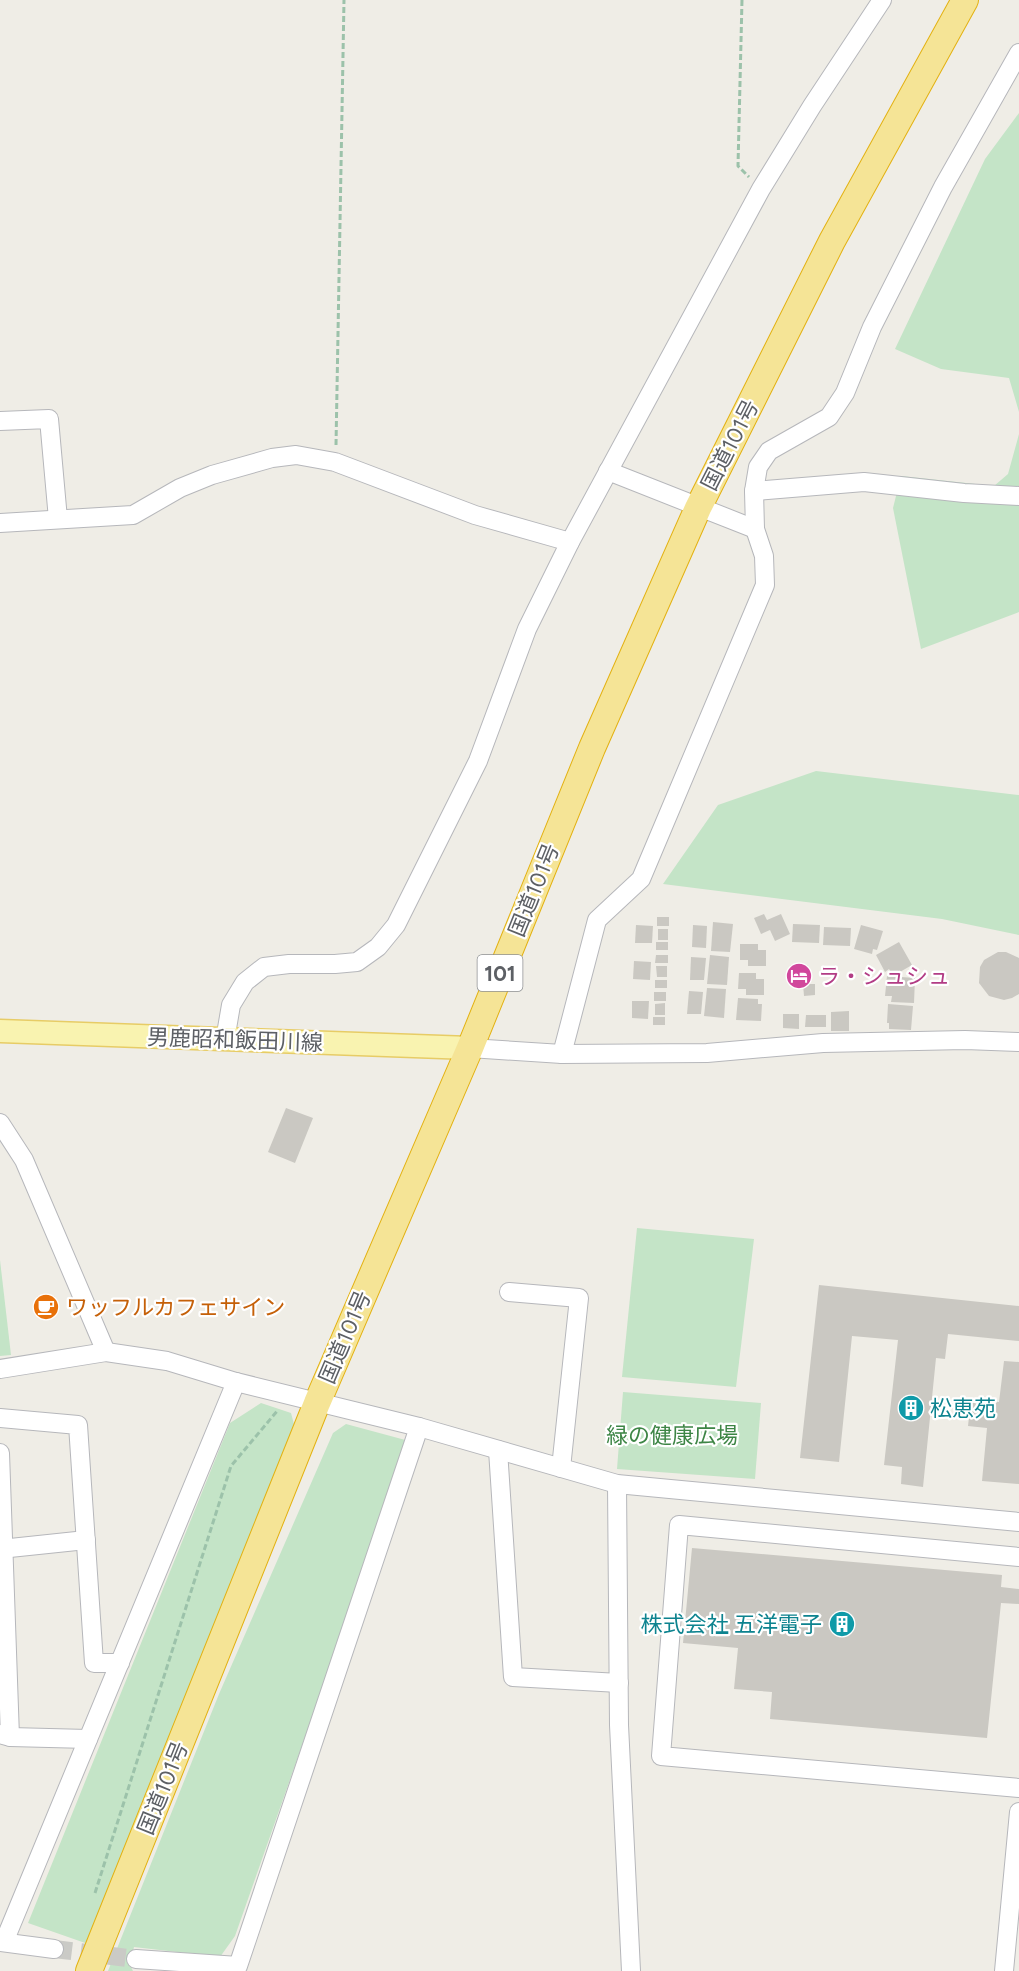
<svg xmlns="http://www.w3.org/2000/svg" width="1019" height="1971" font-family="Figtree,'Noto Sans JP',sans-serif">
	<style>
		.green { fill: #c4e4c7 }
		.building { fill: #cac8c2 }
		.lines { fill: none; stroke-linecap: round; stroke-linejoin: round }
		.minor-tunnel { stroke: #cacac6; stroke-width: 18; stroke-dasharray: 18 9; stroke-linecap: butt }
		.minor-casing { stroke: #b6b7bb; stroke-width: 20 }
		.major-casing { stroke: #e7cc66; stroke-width: 25 }
		.highway-casing { stroke: #e3b111; stroke-width: 28 }
		.path { stroke: #9cc2aa; stroke-width: 3; stroke-dasharray: 6 3; stroke-linecap: butt }
		.minor { stroke: #fff; stroke-width: 18 }
		.major { stroke: #f9f3b0; stroke-width: 22 }
		.highway { stroke: #f5e496; stroke-width: 26 }
		.labels { text-anchor: middle; dominant-baseline: central; stroke-width: 4.5; stroke-linejoin: round; paint-order: stroke }
		.shield { fill: #fff; stroke: #8e9093; stroke-width: 1.5 }
		.shield-label { font-size: 21px; font-weight: bold; fill: #5d6065 }
		.street-label { font-size: 22px; fill: #5d6065; stroke: #fff }
		.hotel-label { font-size: 22px; fill: #b23c85; stroke: #fff; text-anchor: start }
		.food-label { font-size: 22px; fill: #c56008; stroke: #fff; text-anchor: start }
		.culture-label { font-size: 22px; fill: #0d838f; stroke: #fff; text-anchor: start }
		.park-label { font-size: 22px; fill: #3d8545; stroke: #fff }
	</style>
	<rect width="100%" height="100%" fill="#efede6"/>
	<g class="green">
		<polygon points="1019,113 1019,412 1009,378 941,369 895,349 985,159"/>
		<polygon points="1019,434 1019,612 921,649 893,508 901,476 994,486 1008,474"/>
		<polygon points="816,771 1019,795 1019,935 942,919 663,884 718,805"/>
		<polygon points="637,1228 754,1239 736,1387 622,1377"/>
		<polygon points="0,1260 11,1355 0,1356"/>
		<polygon points="623,1392 761,1403 755,1479 617,1469"/>
		<polygon points="261,1403 291,1413 295,1428 141,1805 88,1944 28,1923 230,1423"/>
		<polygon points="346,1424 409,1441 235,1936 220,1957 134,1947 130,1965 133,1971 108,1971 219,1694 333,1433"/>
	</g>
	<g class="building">
		<polygon points="764,914 767,920 781,914 790,934 775,941 770,930 761,934 754,918"/>
		<rect x="657" y="917" width="12" height="9"/>
		<polygon points="713,922 733,924 730,952 711,951"/>
		<polygon points="793,924 820,925 819,943 792,942"/>
		<polygon points="636,925 653,926 652,943 635,943"/>
		<polygon points="693,925 707,926 706,948 692,947"/>
		<polygon points="861,925 883,931 877,950 873,949 872,954 854,949"/>
		<polygon points="824,927 851,928 850,946 823,945"/>
		<rect x="658" y="929" width="10" height="11"/>
		<rect x="656" y="942" width="12" height="8"/>
		<polygon points="899,942 912,965 893,976 889,969 885,972 876,955"/>
		<polygon points="740,944 758,944 758,950 766,950 766,966 748,966 748,960 740,960"/>
		<polygon points="998,952 1006,952 1019,958 1019,994 1012,998 1004,1000 989,996 979,983 980,967 984,960"/>
		<polygon points="656,955 668,955 668,963 655,963"/>
		<polygon points="710,955 729,957 727,985 707,984"/>
		<polygon points="691,957 706,958 704,980 690,980"/>
		<polygon points="634,961 651,962 650,980 633,979"/>
		<polygon points="656,966 667,966 667,977 657,977"/>
		<polygon points="739,973 756,973 756,979 764,979 764,995 746,995 746,989 738,989"/>
		<polygon points="887,976 915,978 914,1003 891,1002 892,996 885,996"/>
		<rect x="655" y="980" width="12" height="8"/>
		<polygon points="803,984 815,984 815,995 804,996"/>
		<polygon points="707,988 726,989 724,1018 704,1016"/>
		<polygon points="689,991 703,992 701,1014 687,1014"/>
		<rect x="654" y="992" width="12" height="9"/>
		<polygon points="738,998 758,999 758,1004 762,1004 761,1021 736,1020"/>
		<polygon points="632,1001 649,1001 648,1019 632,1018"/>
		<polygon points="665,1003 665,1015 655,1015 655,1004"/>
		<polygon points="888,1004 913,1006 911,1030 889,1029 889,1023 887,1023"/>
		<polygon points="849,1011 849,1031 831,1031 831,1012"/>
		<polygon points="783,1014 799,1014 799,1029 783,1028"/>
		<polygon points="806,1015 826,1015 826,1027 805,1027"/>
		<rect x="653" y="1017" width="12" height="8"/>
		<polygon points="286,1108 313,1118 295,1163 268,1152"/>
		<polygon points="819,1285 1019,1306 1019,1341 948,1334 945,1359 936,1358 923,1487 901,1484 902,1467 884,1465 898,1340 852,1336 839,1462 800,1458"/>
		<polygon points="1004,1361 1019,1362 1019,1484 982,1481 987,1428 968,1426 971,1399 999,1402"/>
		<polygon points="692,1548 1002,1575 1001,1587 1019,1589 1019,1604 1001,1603 987,1738 770,1719 772,1692 734,1689 738,1648 683,1643"/>
	</g>
	<g class="lines">
		<polyline class="minor-tunnel" points="54,1949 136,1959"/>
		<g class="minor-casing">
			<g id="minor">
				<polyline points="0,421 49,419 58,519"/>
				<polyline points="608,471 755,529"/>
				<polyline points="754,491 864,482 964,493 1019,496"/>
				<polyline points="0,523 133,515 180,488 212,475 272,458 296,455 335,462 475,515 570,542"/>
				<polyline points="225,1040 231,1005 245,982 264,967 289,964 335,964 357,962 378,947 396,925 478,761 527,629 570,542 761,189 812,106 882,0"/>
				<polyline points="470,1048 562,1054 707,1053 823,1043 965,1040 1019,1042"/>
				<polyline points="562,1054 597,920 641,879 765,585 764,556 755,529 754,491 758,467 769,451 829,417 845,393 872,327 943,187 1019,53"/>
				<polyline points="0,1123 24,1160 106,1352"/>
				<polyline points="509,1292 579,1298 561,1468"/>
				<polyline points="0,1369 106,1352 167,1361 236,1382 419,1427 617,1484 1019,1522"/>
				<polyline points="0,1418 78,1425 94,1663 120,1663"/>
				<polyline points="498,1450 513,1677 619,1683"/>
				<polyline points="0,1453 10,1737"/>
				<polyline points="617,1484 619,1725 631,1971"/>
				<polyline points="0,1549 86,1540"/>
				<polyline points="1019,1557 679,1525 661,1756 1019,1788"/>
				<polyline points="0,1734 10,1737 88,1739"/>
				<polyline points="0,1942 54,1949"/>
				<polyline points="4,1942 236,1382"/>
				<polyline points="136,1959 238,1966 419,1427"/>
				<polyline points="1004,1971 1019,1812"/>
			</g>
		</g>
		<g class="major-casing">
			<polyline id="major" points="0,1031 470,1048"/>
		</g>
		<g class="highway-casing">
			<polyline id="highway" points="89,1971 317,1403 470,1048 592,748 698,508 832,241 965,0"/>
		</g>
		<g class="path">
			<polyline points="742,0 738,166 749,177"/>
			<polyline points="336,445 344,0"/>
			<polyline points="95,1893 231,1466 278,1410"/>
		</g>
		<use href="#minor" class="minor"/>
		<use href="#major" class="major"/>
		<use href="#highway" class="highway"/>
	</g>
	<defs>
		<g id="hotel-disc" transform="scale(1.35)"><circle r="9.5" fill="#d1479c" stroke="#fff"/><path d="M-6-4.5h1.5V1H6V5H4.5V3h-9V5H-6ZM-4 0a1.8 1.8 0 1 1 3.6 0ZM.5 0V-2.5h3Q6-2.5 6 0Z" fill="#fff"/></g>
		<g id="cafe-disc" transform="scale(1.35)"><circle r="9.5" fill="#e8710a" stroke="#fff"/><path d="M-5.5-4.5H6V0H3Q3 3.5 0 3.5H-2.5Q-5.5 3.5-5.5 0ZM3-3.2v2h1.7v-2ZM-6 4.5H4V6H-6Z" fill="#fff"/></g>
		<g id="building-disc" transform="scale(1.35)"><circle r="9.5" fill="#0f9aa8" stroke="#fff"/><path d="M-4-6H4V6H1V3H-1V6H-4ZM-2.5-4.3h1.7v1.8h-1.7ZM.8-4.3h1.7v1.8H.8ZM-2.5-1h1.7V.8h-1.7ZM.8-1h1.7V.8H.8Z" fill="#fff"/></g>
	</defs>
	<g fill-rule="evenodd">
		<use href="#hotel-disc" x="799" y="976"/>
		<use href="#cafe-disc" x="46" y="1307"/>
		<use href="#building-disc" x="911" y="1408"/>
		<use href="#building-disc" x="842" y="1624"/>
	</g>
	<g class="labels">
		<rect class="shield" x="477.5" y="955" width="45" height="36" rx="4.5"/>
		<g class="shield-label">
			<text x="500" y="973">101</text>
		</g>
		<g class="street-label">
			<text transform="translate(730 445) rotate(-63)">国道101号</text>
			<text transform="translate(534 890) rotate(-68)">国道101号</text>
			<text transform="translate(235 1040) rotate(2)">男鹿昭和飯田川線</text>
			<text transform="translate(345 1337) rotate(-67)">国道101号</text>
			<text transform="translate(163 1788) rotate(-68)">国道101号</text>
		</g>
		<g class="hotel-label">
			<text x="818" y="976">ラ・シュシュ</text>
		</g>
		<g class="food-label">
			<text x="66" y="1307">ワッフルカフェサイン</text>
		</g>
		<g class="culture-label">
			<text x="930" y="1408">松恵苑</text>
			<text x="822" y="1624" text-anchor="end">株式会社 五洋電子</text>
		</g>
		<g class="park-label">
			<text x="672" y="1435">緑の健康広場</text>
		</g>
	</g>
</svg>
